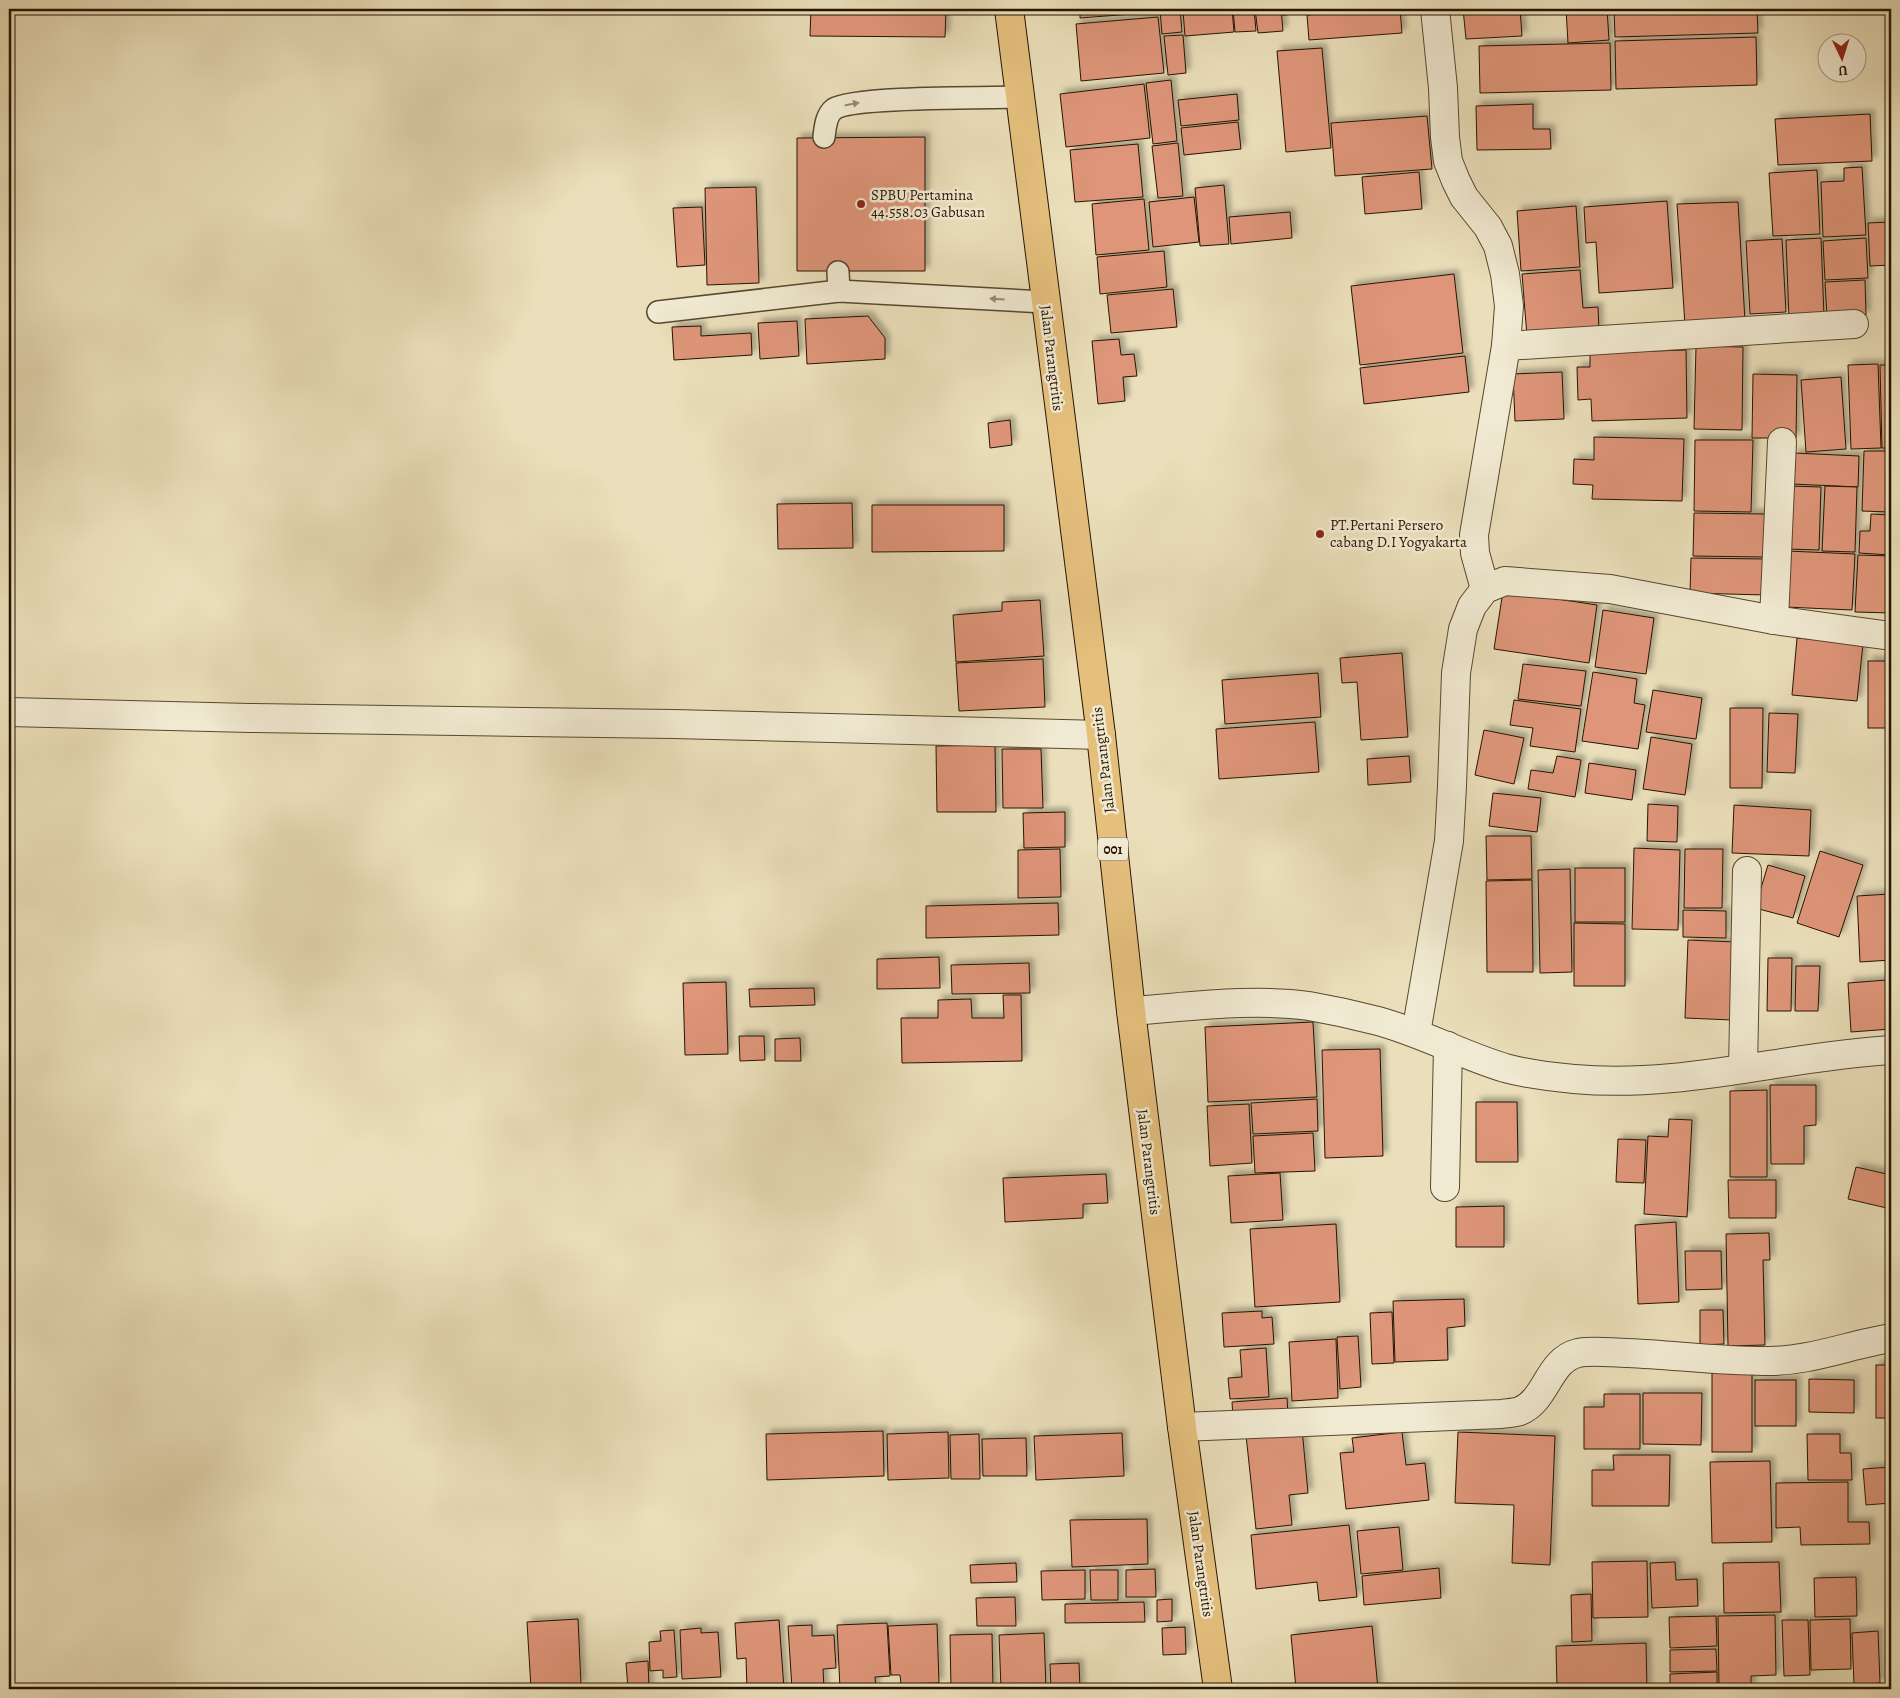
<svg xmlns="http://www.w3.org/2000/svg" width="1900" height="1698" font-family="Alegreya,serif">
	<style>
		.building { fill: #de9579; stroke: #271400; filter: url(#shadow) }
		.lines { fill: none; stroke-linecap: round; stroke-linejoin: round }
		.lane-casing { stroke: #58472e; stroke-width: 24 }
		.street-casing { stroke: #58472e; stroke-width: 30 }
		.primary-casing { stroke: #271400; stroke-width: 30 }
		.lane { stroke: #f1ead2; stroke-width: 21 }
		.street { stroke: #f1ead2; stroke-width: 28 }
		.primary { stroke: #e5c07d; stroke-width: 28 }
		.oneway { fill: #968a74 }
		.poi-dot { fill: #8f2418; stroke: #f1ead2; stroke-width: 2 }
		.labels { text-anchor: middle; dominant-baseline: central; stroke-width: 5; stroke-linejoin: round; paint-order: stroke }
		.shield { fill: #f1ead2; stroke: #64543f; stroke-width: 1 }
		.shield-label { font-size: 14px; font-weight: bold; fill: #271400 }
		.poi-label { font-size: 15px; fill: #271400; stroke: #f1ead2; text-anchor: start }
		.street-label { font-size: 15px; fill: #271400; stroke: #f1ead2 }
	</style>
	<defs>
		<filter id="shadow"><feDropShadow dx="4.5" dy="-4.5" stdDeviation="2.5" flood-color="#0004"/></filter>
	</defs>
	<rect width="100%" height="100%" fill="#eadfba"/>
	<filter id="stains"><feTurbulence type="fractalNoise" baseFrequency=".004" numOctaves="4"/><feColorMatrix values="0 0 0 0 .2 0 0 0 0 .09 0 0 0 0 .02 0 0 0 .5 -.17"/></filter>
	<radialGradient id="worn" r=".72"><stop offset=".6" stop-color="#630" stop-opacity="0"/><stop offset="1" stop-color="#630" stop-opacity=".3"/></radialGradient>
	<g class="building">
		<polygon points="811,9 946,9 945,37 810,36"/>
		<polygon points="1080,9 1158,9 1158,12 1080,18"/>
		<polygon points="1160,9 1180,9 1182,32 1162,34"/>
		<polygon points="1211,9 1232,9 1234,32 1185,36 1183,11"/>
		<polygon points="1233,9 1254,9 1256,31 1235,32"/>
		<polygon points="1255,9 1281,9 1283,31 1258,33"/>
		<polygon points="1282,9 1360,9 1283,15"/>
		<polygon points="1383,9 1400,9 1402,33 1309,40 1307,15"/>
		<polygon points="1463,9 1520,9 1522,36 1466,39"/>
		<polygon points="1566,9 1607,9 1609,40 1568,43"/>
		<polygon points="1614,9 1757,9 1758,33 1615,37"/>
		<polygon points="1158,17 1164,73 1081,81 1076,24"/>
		<polygon points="1183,35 1186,73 1168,75 1164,36"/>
		<polygon points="1756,37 1757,85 1616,89 1615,41"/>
		<polygon points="1610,43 1611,90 1480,93 1479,46"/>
		<polygon points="1322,48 1331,148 1286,152 1277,51"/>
		<polygon points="1171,80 1177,141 1153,144 1146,83"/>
		<polygon points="1144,84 1150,138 1066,147 1060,94"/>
		<polygon points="1237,94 1239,120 1181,126 1178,100"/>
		<polygon points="1533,104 1533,129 1550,129 1551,149 1477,150 1476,106"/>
		<polygon points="1870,114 1872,161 1778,165 1775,119"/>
		<polygon points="1427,116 1432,169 1335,176 1331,123"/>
		<polygon points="1238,122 1241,149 1184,155 1181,128"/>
		<polygon points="925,137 925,271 797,271 797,138"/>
		<polygon points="1178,143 1183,196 1158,198 1152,146"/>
		<polygon points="1138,144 1143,197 1075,202 1070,150"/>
		<polygon points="1862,167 1866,235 1823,237 1821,182 1844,181 1844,168"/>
		<polygon points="1817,170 1820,234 1773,236 1769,173"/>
		<polygon points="1419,172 1422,209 1365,214 1362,177"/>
		<polygon points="1224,185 1229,244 1200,246 1195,188"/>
		<polygon points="756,187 759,283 707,285 705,188"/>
		<polygon points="1194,197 1199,242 1153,247 1149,202"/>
		<polygon points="1144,199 1149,250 1096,255 1092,204"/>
		<polygon points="1667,201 1673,288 1599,293 1596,242 1586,243 1584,207"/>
		<polygon points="1738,202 1745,321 1685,325 1677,204"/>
		<polygon points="1576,206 1580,267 1521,271 1517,211"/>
		<polygon points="702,207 705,265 677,267 673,208"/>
		<polygon points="1290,212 1292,238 1231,244 1229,217"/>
		<polygon points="1890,222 1891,265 1870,266 1868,223"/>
		<polygon points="1821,238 1824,317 1789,319 1786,240"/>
		<polygon points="1866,238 1868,278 1825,280 1823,241"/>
		<polygon points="1782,239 1786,312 1750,314 1746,241"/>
		<polygon points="1164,251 1167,287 1100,294 1097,257"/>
		<polygon points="1580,270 1583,308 1598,307 1599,331 1527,336 1522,274"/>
		<polygon points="1454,274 1463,353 1360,365 1351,286"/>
		<polygon points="1865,280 1866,315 1827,316 1825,282"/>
		<polygon points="1173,289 1177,327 1111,333 1107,295"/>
		<polygon points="868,316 885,338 885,359 807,364 805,319"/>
		<polygon points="797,321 799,356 760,359 758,323"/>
		<polygon points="701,326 701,336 751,333 752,355 674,360 672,327"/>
		<polygon points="1119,339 1121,355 1134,354 1137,376 1123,377 1125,401 1098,404 1092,341"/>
		<polygon points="1696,346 1743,347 1742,430 1694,429"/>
		<polygon points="1686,350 1687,418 1592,421 1591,399 1578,400 1577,367 1590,367 1590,353"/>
		<polygon points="1465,356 1469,392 1364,404 1360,368"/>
		<polygon points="1878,364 1881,448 1851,449 1848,365"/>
		<polygon points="1880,365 1891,365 1891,448 1882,448"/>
		<polygon points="1562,372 1564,419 1515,421 1513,374"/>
		<polygon points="1753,374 1797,375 1796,438 1752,438"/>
		<polygon points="1841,377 1846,449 1806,452 1801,380"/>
		<polygon points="1010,420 1012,445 990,448 988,423"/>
		<polygon points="1594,437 1684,439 1682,501 1592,499 1593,485 1573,484 1574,459 1594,460"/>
		<polygon points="1695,440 1753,440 1751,512 1694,511"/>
		<polygon points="1864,451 1891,451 1890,512 1862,511"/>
		<polygon points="1794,453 1859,456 1858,487 1792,484"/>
		<polygon points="1789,486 1821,487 1819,550 1787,549"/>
		<polygon points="1825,486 1857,487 1855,552 1822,551"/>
		<polygon points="852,503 853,548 778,549 777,504"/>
		<polygon points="872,505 1004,505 1004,551 872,552"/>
		<polygon points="1694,513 1766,514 1765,557 1693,556"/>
		<polygon points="1871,514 1891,515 1891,555 1859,553 1860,531 1870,531"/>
		<polygon points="1787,551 1855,554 1852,610 1785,607"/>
		<polygon points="1858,555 1891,556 1891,613 1855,612"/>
		<polygon points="1691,558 1766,559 1766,595 1690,593"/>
		<polygon points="1503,591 1597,605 1589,663 1494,649"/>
		<polygon points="1040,600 1044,656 956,662 953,615 1002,611 1002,602"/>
		<polygon points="1603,610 1654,618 1646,674 1595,667"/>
		<polygon points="1797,638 1863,644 1857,701 1792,695"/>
		<polygon points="1402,653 1408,737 1361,740 1357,682 1342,683 1340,658"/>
		<polygon points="1043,659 1045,707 959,711 956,663"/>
		<rect x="1868" y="661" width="23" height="67"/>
		<polygon points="1523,664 1586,671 1581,706 1518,699"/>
		<polygon points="1593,672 1637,679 1634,703 1645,705 1638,749 1582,741"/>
		<polygon points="1318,673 1321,717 1225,724 1222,680"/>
		<polygon points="1653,690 1702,698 1696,739 1646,732"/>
		<polygon points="1514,700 1581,709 1575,752 1530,746 1533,728 1510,725"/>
		<polygon points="1730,708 1763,708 1762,788 1730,788"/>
		<polygon points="1769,713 1798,714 1795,773 1767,772"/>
		<polygon points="1315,722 1319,772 1219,779 1216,729"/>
		<polygon points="1484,730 1524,738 1514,784 1475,775"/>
		<polygon points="1651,737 1692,744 1685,795 1643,789"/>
		<polygon points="995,745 996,812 937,812 936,746"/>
		<polygon points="1002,749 1041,749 1043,808 1003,808"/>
		<polygon points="1409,756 1411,782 1368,785 1367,759"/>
		<polygon points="1557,756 1581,760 1575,797 1528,789 1531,770 1553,773"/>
		<polygon points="1589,763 1636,770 1632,800 1585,793"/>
		<polygon points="1493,793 1541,798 1537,832 1489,826"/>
		<polygon points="1648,804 1678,806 1677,842 1647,841"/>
		<polygon points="1734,805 1811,810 1809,856 1732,853"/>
		<polygon points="1065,812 1065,847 1024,848 1023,813"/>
		<polygon points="1486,836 1531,836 1532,879 1487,880"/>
		<polygon points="1634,848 1680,850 1678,930 1632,929"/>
		<polygon points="1060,849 1061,897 1018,898 1018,850"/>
		<polygon points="1685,849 1723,849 1722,908 1684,908"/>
		<polygon points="1820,851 1863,865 1839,937 1797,923"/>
		<polygon points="1768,865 1805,876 1793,918 1755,908"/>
		<rect x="1575" y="868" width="50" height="54"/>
		<polygon points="1570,869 1572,972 1540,973 1538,870"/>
		<polygon points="1532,880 1533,972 1487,972 1486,881"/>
		<polygon points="1890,894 1891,960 1860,962 1857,896"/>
		<polygon points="1058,903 1059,935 926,938 926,906"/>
		<polygon points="1683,910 1726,911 1726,938 1683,937"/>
		<polygon points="1574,923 1625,924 1625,986 1574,986"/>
		<polygon points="1688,940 1735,942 1732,1020 1685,1018"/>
		<polygon points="939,957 940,988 877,989 877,959"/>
		<polygon points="1768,958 1792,958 1791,1011 1767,1011"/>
		<polygon points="1029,963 1030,993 952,994 951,965"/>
		<polygon points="1796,966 1820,966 1818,1011 1795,1011"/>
		<polygon points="1887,980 1891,1029 1851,1032 1848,983"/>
		<polygon points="726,982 728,1054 685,1055 683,983"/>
		<polygon points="814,988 815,1005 750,1007 749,989"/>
		<polygon points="1003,995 1021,995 1022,1061 902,1063 901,1018 938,1018 938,1000 971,999 972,1018 1004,1018"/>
		<polygon points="1313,1022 1317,1097 1208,1102 1205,1027"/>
		<polygon points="739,1036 764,1036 765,1060 740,1061"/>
		<polygon points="800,1038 801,1061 775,1061 775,1039"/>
		<polygon points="1380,1049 1383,1156 1325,1158 1322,1050"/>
		<polygon points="1770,1085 1816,1085 1816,1125 1804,1126 1804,1164 1771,1164"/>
		<polygon points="1767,1090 1767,1177 1730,1177 1730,1091"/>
		<polygon points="1317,1099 1318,1131 1253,1134 1251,1103"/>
		<polygon points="1476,1102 1517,1102 1518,1162 1476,1162"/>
		<polygon points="1249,1104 1252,1163 1210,1166 1207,1106"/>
		<polygon points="1669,1119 1692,1120 1687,1217 1644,1214 1648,1136 1668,1137"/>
		<polygon points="1313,1133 1315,1171 1255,1173 1253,1136"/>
		<polygon points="1618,1139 1646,1140 1644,1183 1616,1182"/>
		<polygon points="1856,1167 1891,1175 1891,1209 1848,1199"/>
		<polygon points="1280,1173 1283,1220 1231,1223 1228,1176"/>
		<polygon points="1106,1174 1108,1203 1083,1204 1083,1218 1005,1222 1003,1178"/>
		<polygon points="1728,1180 1776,1180 1776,1218 1729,1218"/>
		<polygon points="1504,1206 1504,1247 1456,1247 1456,1207"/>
		<polygon points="1676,1222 1679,1302 1638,1304 1635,1225"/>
		<polygon points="1336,1224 1340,1302 1255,1307 1250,1229"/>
		<polygon points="1769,1233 1770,1260 1763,1260 1765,1345 1728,1346 1726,1234"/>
		<polygon points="1685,1251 1721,1251 1722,1289 1686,1290"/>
		<polygon points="1464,1299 1465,1326 1447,1328 1448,1360 1395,1362 1393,1301"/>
		<polygon points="1700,1310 1723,1310 1724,1344 1700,1345"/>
		<polygon points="1262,1311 1262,1318 1272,1317 1274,1344 1224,1347 1222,1313"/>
		<polygon points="1392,1312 1394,1363 1372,1364 1370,1313"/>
		<polygon points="1358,1336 1361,1387 1340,1389 1337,1337"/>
		<polygon points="1336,1339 1338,1398 1292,1401 1289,1342"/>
		<polygon points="1266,1348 1269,1397 1230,1399 1228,1378 1242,1377 1240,1350"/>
		<rect x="1876" y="1365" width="15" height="53"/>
		<rect x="1712" y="1371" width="40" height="81"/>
		<polygon points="1809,1379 1854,1380 1854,1413 1809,1412"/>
		<rect x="1755" y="1380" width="41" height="46"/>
		<polygon points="1643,1393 1702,1393 1701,1445 1643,1444"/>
		<polygon points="1604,1394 1640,1394 1640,1449 1584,1449 1584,1407 1604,1407"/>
		<polygon points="1287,1398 1288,1415 1233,1418 1232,1402"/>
		<polygon points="1302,1429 1308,1493 1289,1495 1292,1525 1256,1529 1246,1435"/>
		<polygon points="883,1431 884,1476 767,1480 766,1434"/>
		<polygon points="948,1432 949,1478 888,1480 887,1434"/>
		<polygon points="1402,1432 1406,1465 1425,1463 1429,1500 1346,1509 1340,1453 1354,1452 1352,1438"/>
		<polygon points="1458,1432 1555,1436 1550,1565 1512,1563 1514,1505 1455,1503"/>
		<polygon points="1122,1433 1124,1476 1036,1480 1034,1436"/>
		<polygon points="979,1434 980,1479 951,1479 950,1435"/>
		<polygon points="1807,1434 1840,1434 1840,1453 1851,1453 1852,1480 1808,1480"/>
		<polygon points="1026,1438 1027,1476 983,1476 982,1439"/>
		<polygon points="1613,1455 1670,1455 1669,1506 1592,1506 1592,1470 1614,1470"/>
		<polygon points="1770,1461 1772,1542 1712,1543 1710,1462"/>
		<polygon points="1891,1467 1891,1503 1866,1505 1863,1469"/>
		<polygon points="1848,1482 1848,1522 1869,1522 1870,1544 1801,1545 1800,1527 1776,1528 1776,1483"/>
		<polygon points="1147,1519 1148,1564 1072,1567 1070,1520"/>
		<polygon points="1349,1525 1357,1597 1319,1601 1317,1582 1256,1589 1251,1535"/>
		<polygon points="1399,1527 1403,1570 1361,1574 1357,1531"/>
		<polygon points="1647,1561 1648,1617 1593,1618 1592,1562"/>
		<polygon points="1675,1562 1676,1580 1697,1579 1698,1606 1652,1608 1650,1563"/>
		<polygon points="1779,1562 1781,1612 1724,1613 1723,1563"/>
		<polygon points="1016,1563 1017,1582 971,1583 970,1565"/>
		<polygon points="1439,1568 1441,1598 1364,1605 1362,1576"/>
		<polygon points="1155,1569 1156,1597 1126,1597 1126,1570"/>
		<polygon points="1085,1570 1085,1599 1042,1600 1041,1571"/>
		<polygon points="1090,1570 1118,1570 1118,1600 1091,1600"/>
		<polygon points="1856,1577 1857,1616 1815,1617 1814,1578"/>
		<polygon points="1591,1594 1592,1641 1572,1642 1571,1595"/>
		<polygon points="1015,1597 1016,1626 977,1626 976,1598"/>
		<polygon points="1172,1599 1172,1621 1157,1622 1157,1600"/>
		<polygon points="1144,1602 1145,1622 1065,1623 1065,1604"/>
		<polygon points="1775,1615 1776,1675 1751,1676 1751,1689 1719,1689 1718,1616"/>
		<polygon points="1716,1616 1717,1646 1670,1648 1669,1617"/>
		<polygon points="578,1619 581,1685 531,1688 527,1622"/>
		<polygon points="1850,1619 1851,1669 1811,1670 1810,1620"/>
		<polygon points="779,1620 784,1689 747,1689 746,1658 737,1659 735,1623"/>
		<polygon points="1782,1620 1808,1620 1810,1675 1784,1676"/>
		<polygon points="887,1623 890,1676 875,1677 876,1689 840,1689 837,1625"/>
		<polygon points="937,1624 939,1683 901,1684 900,1675 891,1675 888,1626"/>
		<polygon points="812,1625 812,1636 834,1635 836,1668 823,1669 824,1689 792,1689 788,1626"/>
		<polygon points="1372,1626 1378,1689 1296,1689 1291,1635"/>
		<polygon points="1185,1627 1186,1654 1163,1655 1162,1628"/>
		<polygon points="701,1628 701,1633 718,1632 721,1677 682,1679 680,1630"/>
		<polygon points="674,1630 677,1677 663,1678 663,1670 650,1671 649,1642 661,1641 660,1631"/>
		<polygon points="1878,1631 1880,1683 1854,1685 1852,1633"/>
		<polygon points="1044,1633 1046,1689 1001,1689 999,1635"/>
		<polygon points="992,1634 993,1689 951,1689 950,1635"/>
		<polygon points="1646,1643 1647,1689 1557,1689 1556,1646"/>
		<polygon points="1716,1649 1717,1671 1670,1672 1670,1650"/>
		<polygon points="648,1661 649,1689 628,1689 626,1663"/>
		<polygon points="1079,1663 1080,1689 1051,1689 1050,1664"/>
		<polygon points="1717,1672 1717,1689 1670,1689 1670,1674"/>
	</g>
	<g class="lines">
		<g class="lane-casing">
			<g id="lane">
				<path d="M824,137C825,128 826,115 834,109C853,96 990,98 1021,97"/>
				<polyline points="838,272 839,291"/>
				<polyline points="658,312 839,291 1045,302"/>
			</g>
		</g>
		<g class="street-casing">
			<g id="street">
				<polyline points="1435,9 1443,88 1445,137 1448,161 1456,181 1464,197 1488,227 1498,246 1505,274 1509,306 1506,346 1474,535 1475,553 1485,589"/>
				<polyline points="1506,346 1854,324"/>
				<polyline points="1774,620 1782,442"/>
				<polyline points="9,712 250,718 673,724 1101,735"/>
				<path d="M1131,1011C1189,1007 1251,998 1309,1006C1332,1010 1355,1015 1378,1021C1422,1033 1462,1055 1505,1068C1527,1074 1552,1077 1574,1079C1681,1089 1786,1056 1891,1050"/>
				<polyline points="1416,1033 1449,841 1452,786 1456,673 1463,629 1472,606 1485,589 1505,581 1610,589 1774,620 1891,636"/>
				<polyline points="1743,1069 1747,871"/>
				<polyline points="1445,1187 1448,1046"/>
				<path d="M1182,1427L1501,1414C1507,1413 1515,1413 1520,1411C1547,1400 1548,1360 1578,1353C1594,1350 1612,1353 1628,1353C1673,1355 1719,1361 1764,1361C1809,1362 1848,1345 1891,1338"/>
			</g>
		</g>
		<g class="primary-casing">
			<polyline id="primary" points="1009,9 1101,735 1131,1011 1182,1427 1218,1689"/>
		</g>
		<use href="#lane" class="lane"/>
		<use href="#street" class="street"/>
		<use href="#primary" class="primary"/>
	</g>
	<defs><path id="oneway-solid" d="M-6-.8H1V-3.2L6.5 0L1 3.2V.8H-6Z" transform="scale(1.25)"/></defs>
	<g class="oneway">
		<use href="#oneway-solid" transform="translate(852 104) rotate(-11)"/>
		<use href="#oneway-solid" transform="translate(997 299) rotate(-177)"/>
	</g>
	<g class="poi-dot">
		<circle cx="861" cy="204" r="5"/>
		<circle cx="1320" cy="534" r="5"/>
	</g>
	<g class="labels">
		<rect class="shield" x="1098" y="837.5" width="30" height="23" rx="4"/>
		<g class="shield-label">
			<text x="1113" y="849">001</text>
		</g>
		<g class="poi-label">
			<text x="871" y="195">SPBU Pertamina<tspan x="871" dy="17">44.558.03 Gabusan</tspan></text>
			<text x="1330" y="525">PT.Pertani Persero<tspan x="1330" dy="17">cabang D.I Yogyakarta</tspan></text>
		</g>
		<g class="street-label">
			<text transform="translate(1052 358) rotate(83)">Jalan Parangtritis</text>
			<text transform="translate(1103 760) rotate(-97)">Jalan Parangtritis</text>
			<text transform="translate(1149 1162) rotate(83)">Jalan Parangtritis</text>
			<text transform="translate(1201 1564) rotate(82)">Jalan Parangtritis</text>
		</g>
	</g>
	<rect width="1900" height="1698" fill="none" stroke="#eadfba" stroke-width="30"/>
	<rect x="10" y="10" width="1880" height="1678" fill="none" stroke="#271400" stroke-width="2.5"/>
	<rect x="15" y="15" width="1870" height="1668" fill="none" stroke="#271400"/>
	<g transform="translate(1842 58) rotate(176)"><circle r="24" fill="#f1ead2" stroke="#a0947e"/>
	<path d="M0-4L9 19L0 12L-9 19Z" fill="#8f2418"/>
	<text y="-8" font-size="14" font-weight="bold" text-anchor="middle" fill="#271400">U</text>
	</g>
	<rect width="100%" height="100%" filter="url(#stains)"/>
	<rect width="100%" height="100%" fill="url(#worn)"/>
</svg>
